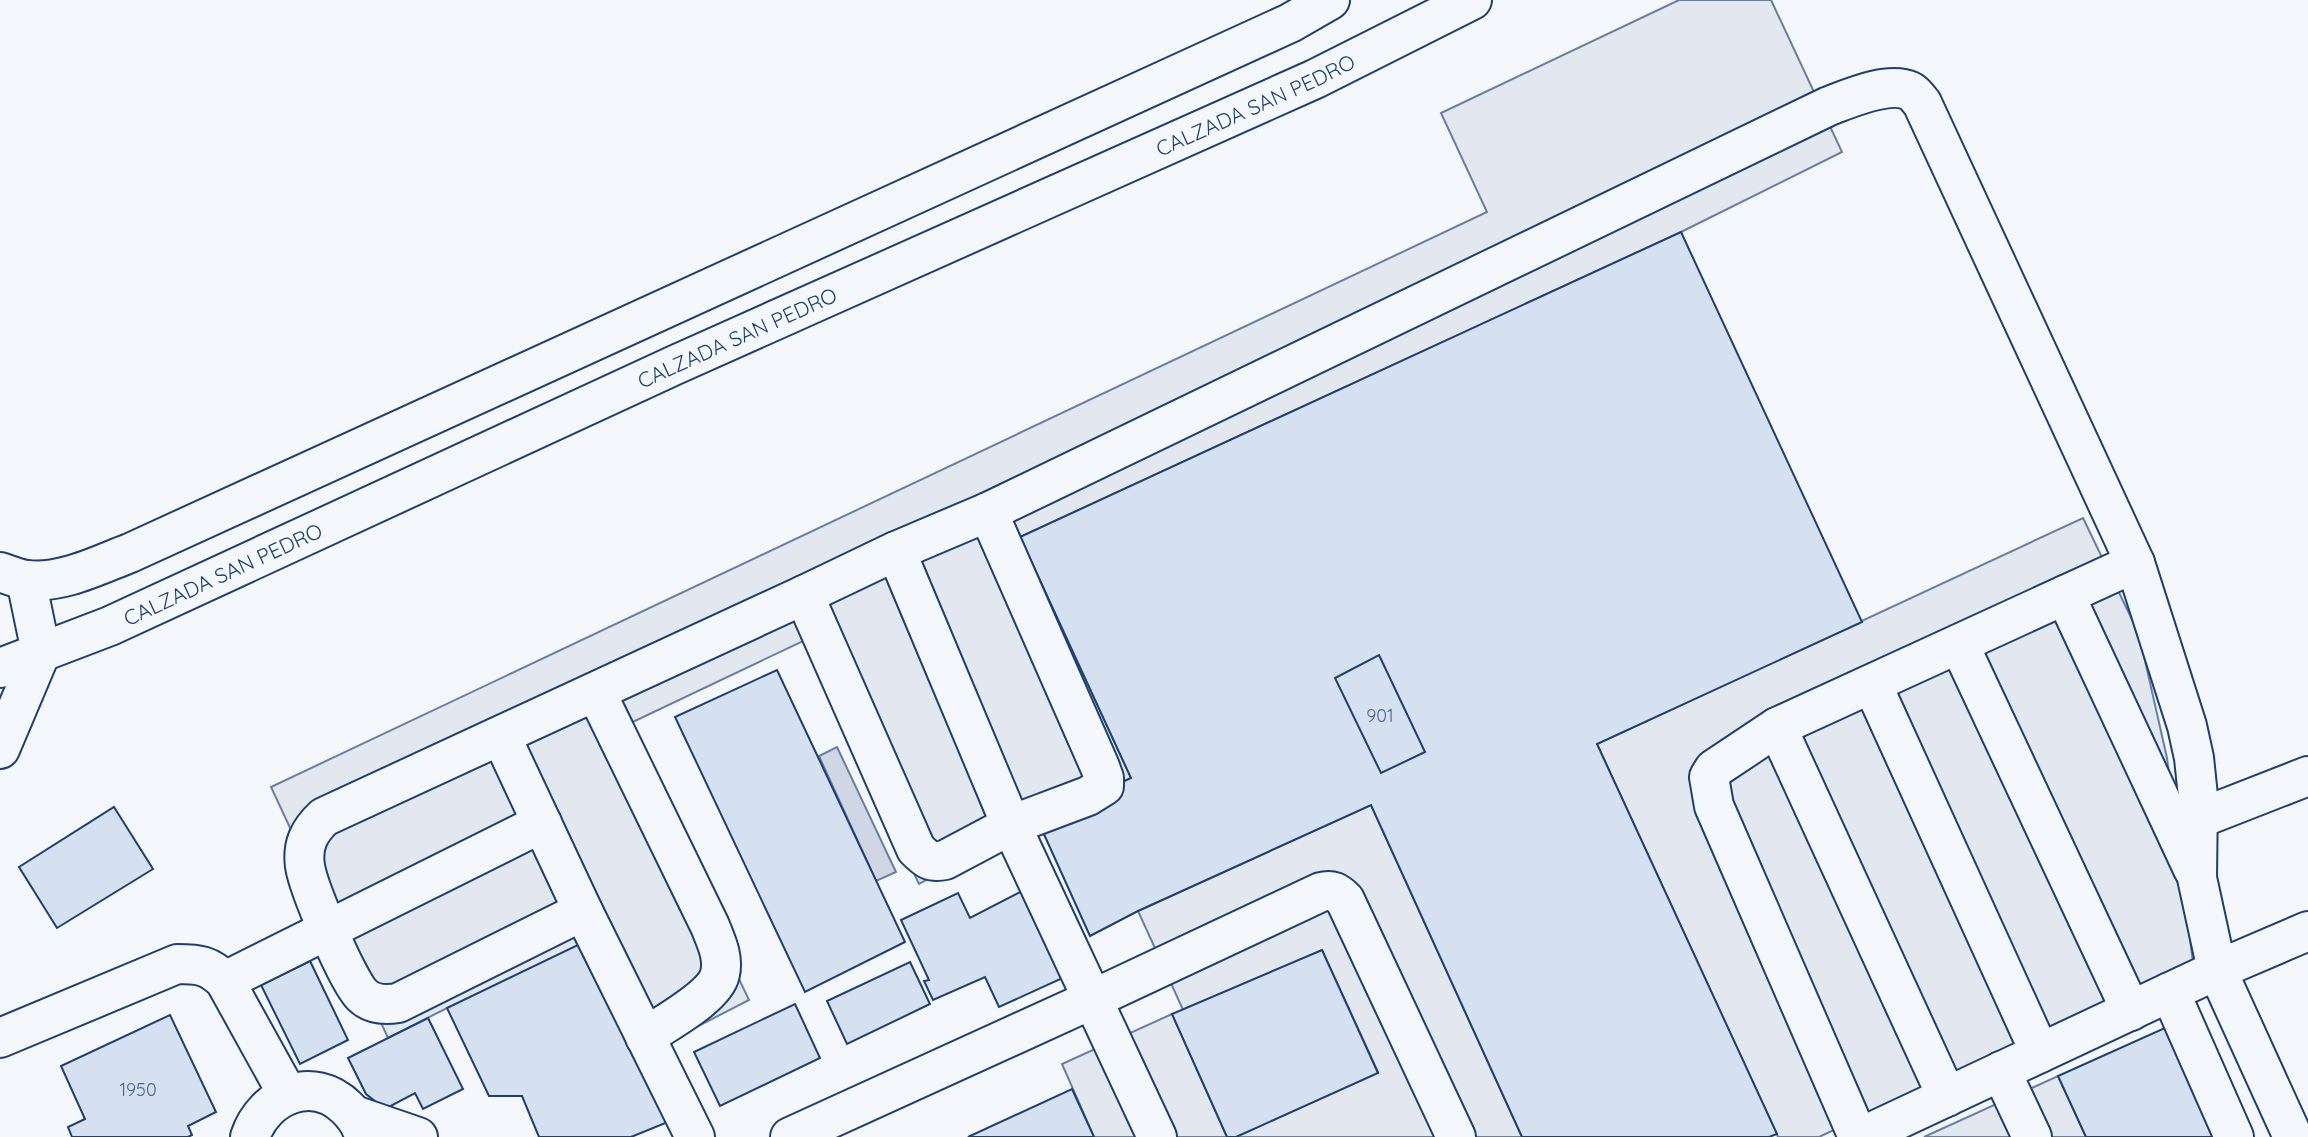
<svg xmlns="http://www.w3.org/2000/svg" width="2308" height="1137" font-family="Quicksand,sans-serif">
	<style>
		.parking { fill: #e3e8f0; stroke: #687fa3; stroke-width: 2 }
		.water { fill: #cfd7e4; stroke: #687fa3; stroke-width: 2 }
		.building { fill: #d5e0f0; stroke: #1d3f73; stroke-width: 2 }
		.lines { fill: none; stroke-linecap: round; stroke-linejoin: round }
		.minor-casing { stroke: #1d3f73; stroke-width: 42 }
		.minor { stroke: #f4f7fb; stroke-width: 38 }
		.labels { text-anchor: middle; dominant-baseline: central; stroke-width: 5; stroke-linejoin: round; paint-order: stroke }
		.number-label { font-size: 18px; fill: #4b6792 }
		.street-label { font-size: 21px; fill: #1d3f73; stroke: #f4f7fb }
	</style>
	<rect width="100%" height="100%" fill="#f4f7fb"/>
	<g class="parking">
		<polygon points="1679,0 1771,0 1842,152 1681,232 1020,537 1131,778 1038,821 919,884 803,641 620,728 749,1000 640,1056 447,1008 388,1038 271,787 1487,212 1441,113"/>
		<polygon points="2083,518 2139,634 2167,758 2193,962 1819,1137 1778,1137 1597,744"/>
		<polygon points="1371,805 1522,1137 1236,1137 1378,1072 1322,950 1184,1012 1138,911"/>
		<polygon points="1172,1014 1227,1137 1094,1137 1062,1064"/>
		<polygon points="2058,1076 2086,1137 1924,1137"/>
	</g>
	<polygon class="water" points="837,747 896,872 876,881 819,756"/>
	<g class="building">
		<polygon points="1681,232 1862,622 1597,744 1777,1134 1769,1137 1522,1137 1371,805 1138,911 1090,936 1038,821 1131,778 1020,537"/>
		<polygon points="1379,655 1425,752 1381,773 1335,678"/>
		<polygon points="777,670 905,942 805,992 675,717"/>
		<polygon points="114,807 153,869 57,928 19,867"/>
		<polygon points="1028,888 1067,976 999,1007 985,977 933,1000 924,981 929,980 901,920 958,893 970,918"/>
		<polygon points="586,941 668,1122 631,1137 539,1137 522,1096 489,1096 447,1008"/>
		<polygon points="1322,950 1378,1073 1236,1137 1227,1137 1172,1014"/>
		<polygon points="310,961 348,1040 300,1064 261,985"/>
		<polygon points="910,962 930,1004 847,1044 827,1001"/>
		<polygon points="795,1004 820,1058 720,1106 694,1052"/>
		<polygon points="170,1015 216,1112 188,1126 192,1135 188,1137 72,1137 68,1127 85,1119 61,1066"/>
		<polygon points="428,1018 463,1089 423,1109 415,1093 385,1109 366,1094 348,1058"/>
		<polygon points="2167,1027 2218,1137 2086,1137 2058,1076"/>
		<polygon points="1072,1089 1094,1137 968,1137"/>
	</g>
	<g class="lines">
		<g class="minor-casing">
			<g id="minor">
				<polyline points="896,551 1011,825 1157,1137"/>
				<path d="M0,572C9,575 18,579 27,580C62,584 98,565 130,553L1290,23L1330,0"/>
				<path d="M804,595L916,849C926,859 930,863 945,860L1011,825L1088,796L1104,786V778L1100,767L988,512"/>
				<polyline points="2065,595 2193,869"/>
				<polyline points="1959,644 2131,1011"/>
				<path id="s1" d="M0,668L110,626L675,365L1315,79L1472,0"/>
				<polyline points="1872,684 2040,1053"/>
				<path d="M596,692L710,926C716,941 724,957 720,974C715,997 665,1023 645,1037"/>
				<polyline points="1777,727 1947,1097"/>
				<polyline points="501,736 583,911 695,1137"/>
				<polyline points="0,749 41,652 26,580"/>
				<polyline points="2198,819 2308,776"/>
				<path d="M583,911L398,1003C386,1005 372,1005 362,995C347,980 308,887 305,866C302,845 309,831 324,817L804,595L896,551L988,512L1829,106C1850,98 1889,81 1910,91C1915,93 1918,99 1922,103L2135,563L2187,726L2194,758L2198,796L2197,878L2217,970L2293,1137"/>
				<polyline points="225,981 542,823"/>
				<polyline points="2170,992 2234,1137"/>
				<path d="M0,1038L177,964C199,964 209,965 225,981L288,1095"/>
				<polyline points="2001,1071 2032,1137"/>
				<polyline points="354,1115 418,1137"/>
				<path d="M250,1137C264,1095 313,1074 347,1108C355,1116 362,1126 364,1137"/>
				<path d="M790,1137L1093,999L1321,892C1332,889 1337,892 1345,900L1456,1137"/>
				<polyline points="1858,1137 1714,806 1709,777 1714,769 1777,727 2135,563"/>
				<polyline points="1861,1137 2217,970 2308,931"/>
			</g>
		</g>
		<use href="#minor" class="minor"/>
	</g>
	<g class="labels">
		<g class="number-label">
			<text x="1380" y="715">901</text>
			<text x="138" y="1089">1950</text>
		</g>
		<g class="street-label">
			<text stroke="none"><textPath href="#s1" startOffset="1376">CALZADA SAN PEDRO</textPath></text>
			<text stroke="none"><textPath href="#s1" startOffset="808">CALZADA SAN PEDRO</textPath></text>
			<text stroke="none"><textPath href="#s1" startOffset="242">CALZADA SAN PEDRO</textPath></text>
		</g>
	</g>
</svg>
